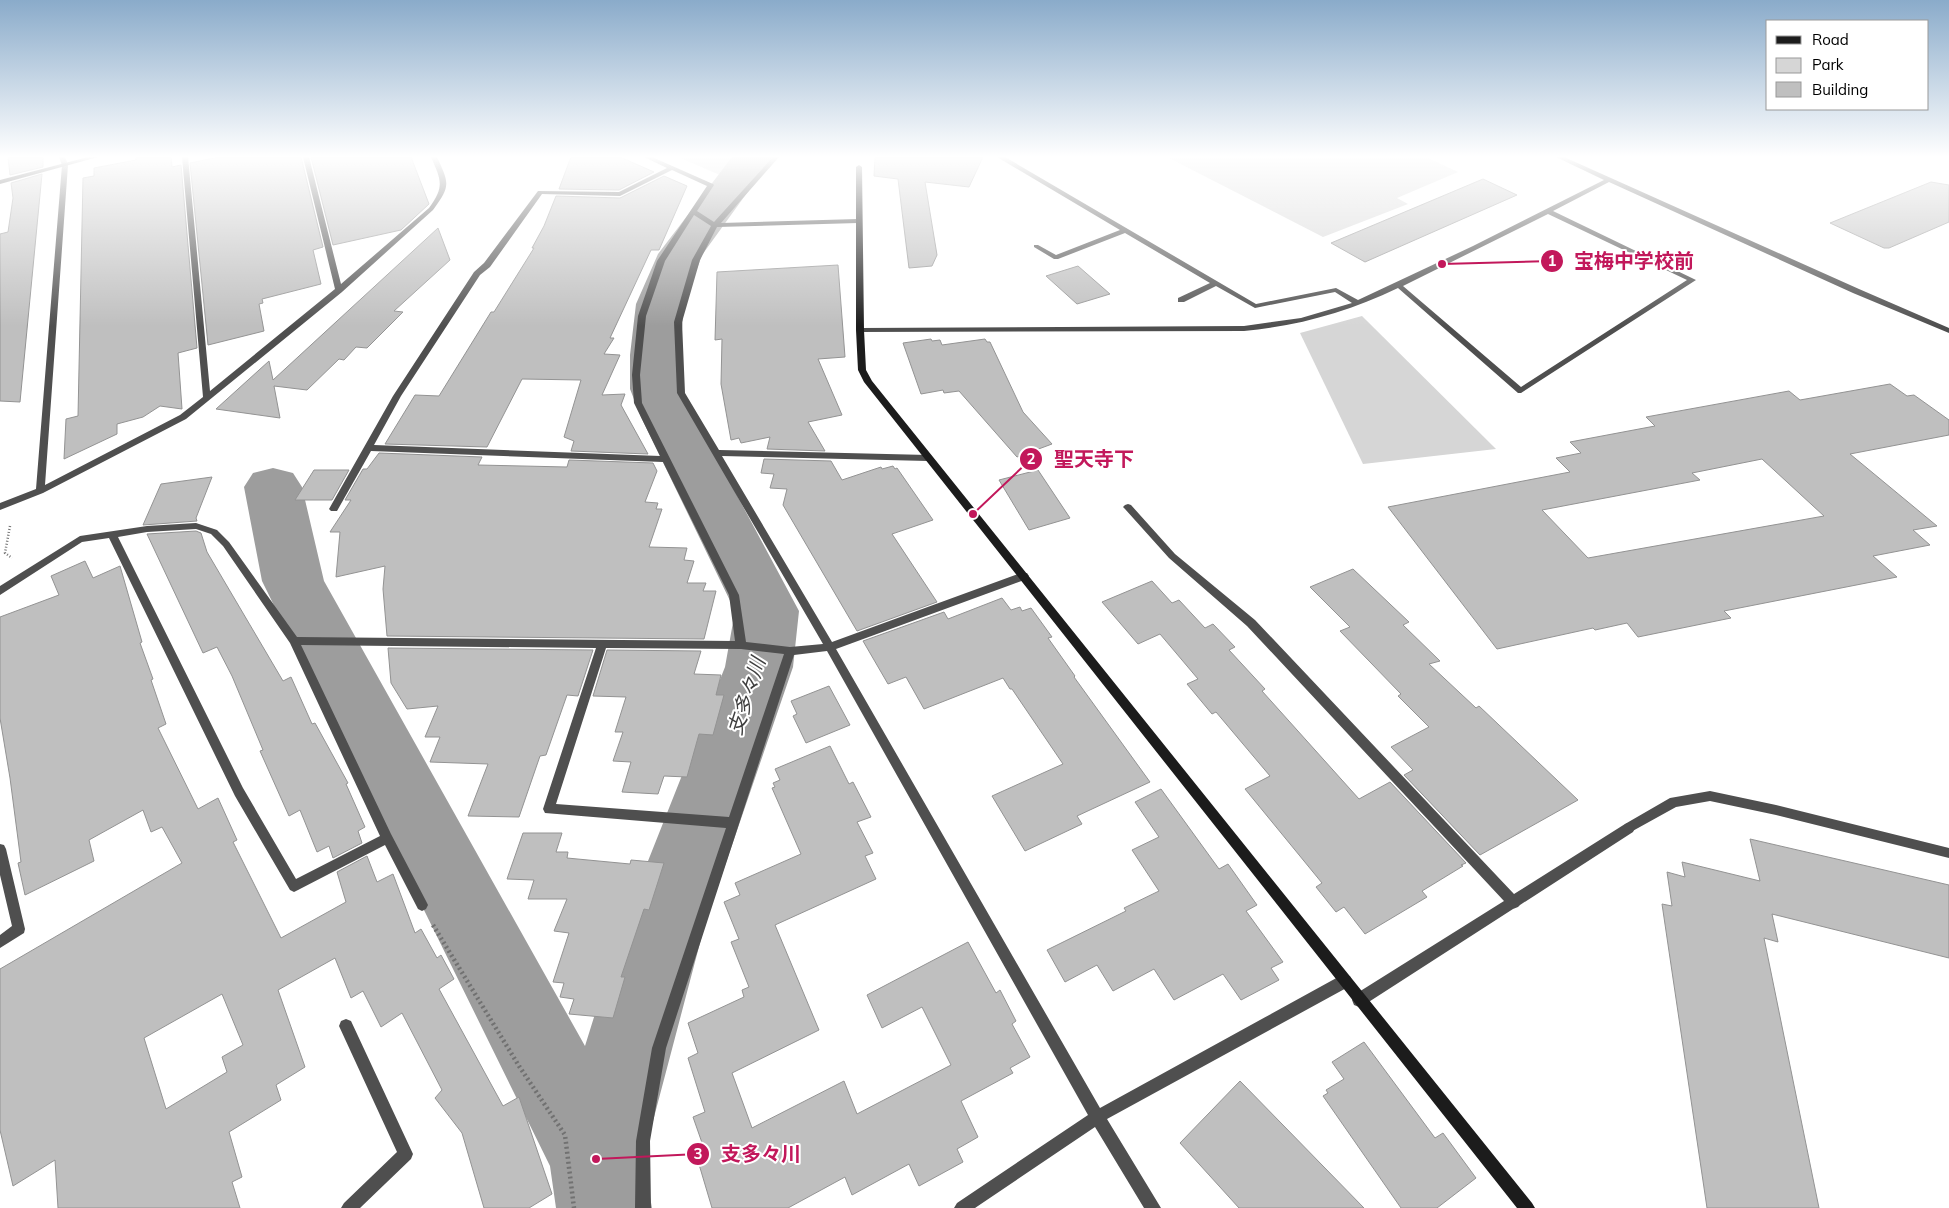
<svg xmlns="http://www.w3.org/2000/svg" width="1949" height="1208" font-family="Mulish,'Noto Sans JP',sans-serif">
	<style>
		.green { fill: #d6d6d6 }
		.lines { fill: none; stroke-linecap: round; stroke-linejoin: round }
		.river { fill: #9d9d9d; fill-rule: evenodd }
		.building { fill: #bfbfbf; stroke: #939393; fill-rule: evenodd }
		.path-far1 { stroke: #717171; stroke-width: 2.5; stroke-dasharray: 1 2; stroke-linecap: butt }
		.path { stroke: #717171; stroke-width: 4.5; stroke-dasharray: 2 3; stroke-linecap: butt }
		.lane { fill: #4f4f4f; fill-rule: evenodd }
		.street { fill: #4f4f4f; fill-rule: evenodd }
		.secondary { fill: #1c1c1c; fill-rule: evenodd }
		.labels { text-anchor: middle; dominant-baseline: central; stroke-width: 4; stroke-linejoin: round; paint-order: stroke }
		.water-label { font-size: 20px; font-style: italic; fill: #3e3e3e; stroke: #fff }
		.leader { fill: none; stroke: #c2185b; stroke-width: 2 }
		.callout-dot { fill: #c2185b; stroke: #fff; stroke-width: 2 }
		.mark-label { font-size: 15px; text-anchor: middle; font-weight: bold; fill: #fff }
		.callout-label { font-size: 20px; text-anchor: middle; font-weight: bold; fill: #c2185b; stroke: #fff; stroke-width: 4; stroke-linejoin: round; paint-order: stroke }
	</style>
	<rect width="100%" height="100%" fill="#fff"/>
	<g class="green">
		<polygon points="678,157 738,157 720,175"/>
		<polygon points="1426,157 1458,172 1397,198 1408,204 1323,237 1169,158"/>
		<polygon points="1362,316 1496,449 1363,464 1300,333"/>
	</g>
	<g class="lines">
		<polygon class="river" points="732,157 773,157 702,255 684,304 680,355 682,389 695,417 799,611 793,667 705,924 643,1159 652,1208 556,1208 550,1166 262,581 244,487 253,473 273,468 293,473 302,487 324,581 585,1046 623,924 725,667 735,611 641,417 630,389 630,355 636,304 658,254"/>
	</g>
	<g class="building">
		<polygon points="8,157 43,157 43,167 10,175"/>
		<polygon points="136,157 171,157 172,167 181,165 197,348 178,353 182,409 160,406 143,417 117,424 117,434 64,459 66,419 78,416 83,178 94,176 94,168 136,160"/>
		<polygon points="219,157 301,157 323,247 313,250 321,284 262,299 263,303 259,304 264,331 208,345 190,163"/>
		<polygon points="311,157 411,157 429,204 401,230 333,245"/>
		<polygon points="571,157 620,157 654,172 619,190 559,189"/>
		<polygon points="875,157 983,157 969,187 925,182 937,255 932,266 909,268 898,179 874,176"/>
		<polygon points="42,174 20,402 0,401 0,234 8,232 13,198 11,183"/>
		<polygon points="664,176 687,186 659,250 651,250 610,338 614,338 604,354 620,355 602,395 625,394 621,405 648,454 571,451 574,441 564,437 581,380 522,379 487,447 385,444 415,395 439,396 491,312 494,312 534,248 532,248 544,226 556,196 620,198"/>
		<polygon points="1483,179 1517,195 1365,262 1331,243"/>
		<polygon points="1931,182 1949,185 1949,222 1889,248 1884,248 1830,223"/>
		<polygon points="438,228 450,260 394,311 403,312 367,348 356,347 344,360 339,359 307,390 274,386 280,418 216,409 269,361 273,380"/>
		<polygon points="838,265 845,357 818,359 842,415 808,422 825,451 767,449 770,437 741,443 739,438 731,440 721,384 722,339 715,340 717,272"/>
		<polygon points="1078,266 1110,294 1077,304 1046,276"/>
		<polygon points="931,339 932,341 940,340 942,345 985,339 987,342 990,342 1023,412 1052,444 1017,457 959,391 944,393 943,390 921,394 903,343"/>
		<path d="M1890,384L1907,396L1914,395L1949,420V435L1850,454L1937,526L1913,530L1930,545L1873,556L1897,577L1724,611L1731,618L1638,637L1627,623L1595,630L1593,628L1497,649L1388,507L1570,472L1556,458L1581,453L1570,442L1655,426L1646,417L1789,391L1800,400ZM1762,459L1824,516L1588,558L1542,510L1700,480L1692,473Z"/>
		<polygon points="379,453 482,457 478,465 567,467 569,460 653,463 657,471 645,502 658,503 656,509 662,509 649,547 687,548 684,560 694,561 687,583 706,583 703,591 716,591 704,639 387,636 383,589 385,566 336,577 340,532 330,532 351,500 345,500 363,469 367,469"/>
		<polygon points="764,459 831,461 842,480 881,467 882,469 893,466 895,469 897,468 933,520 892,534 937,602 857,631 783,505 787,489 770,488 774,474 761,473"/>
		<polygon points="314,470 349,470 332,500 295,500"/>
		<polygon points="1038,470 1070,518 1029,530 999,480"/>
		<polygon points="212,477 196,518 197,521 143,525 161,484"/>
		<polygon points="196,531 201,533 207,552 283,681 291,677 312,724 315,723 348,783 346,784 365,827 358,831 362,843 333,858 329,846 317,852 300,810 289,816 260,751 263,750 232,676 217,647 203,653 147,534"/>
		<path d="M85,561L93,578L120,566L142,642L140,643L153,679L151,680L166,724L158,728L198,809L218,798L237,840L233,842L281,938L346,902L337,872L367,856L377,882L393,874L415,933L421,929L437,958L441,955L454,979L439,989L503,1106L519,1097L552,1194L529,1208H484L462,1133L435,1098L442,1090L402,1013L381,1027L363,991L351,998L335,958L278,990L305,1067L276,1085L281,1100L229,1132L242,1177L232,1182L240,1208H58L55,1160L13,1186L0,1130V969L182,863L162,827L151,832L143,810L89,840L94,861L25,895L18,863L21,862L10,778L0,718V617L59,595L51,576ZM222,994L243,1045L222,1057L227,1072L166,1109L144,1038Z"/>
		<polygon points="1353,569 1409,622 1403,625 1440,661 1429,664 1476,708 1479,706 1578,800 1480,855 1404,775 1413,770 1391,747 1429,727 1398,696 1401,694 1340,631 1350,627 1310,587"/>
		<polygon points="1152,581 1172,603 1179,600 1205,628 1213,624 1235,647 1229,650 1265,689 1262,691 1359,799 1390,782 1466,863 1461,865 1463,866 1422,891 1427,897 1365,934 1344,907 1336,912 1316,887 1322,883 1245,789 1270,776 1216,712 1212,714 1187,684 1198,679 1160,634 1138,644 1102,602"/>
		<polygon points="1002,598 1011,610 1020,607 1022,611 1031,608 1052,637 1048,638 1075,676 1074,677 1150,782 1077,816 1082,824 1025,851 992,796 1063,764 1012,689 1010,689 1003,678 924,709 906,677 888,684 863,641 944,612 948,619"/>
		<polygon points="388,648 593,650 578,696 567,695 546,755 540,756 519,817 468,816 488,764 430,762 440,737 425,737 438,706 407,709 391,683"/>
		<polygon points="607,650 701,651 694,674 721,675 716,695 724,695 713,735 699,734 687,777 664,776 658,794 622,792 631,762 613,761 623,732 615,732 626,697 593,696"/>
		<polygon points="829,686 850,725 806,743 793,716 797,714 791,701"/>
		<polygon points="830,746 849,784 853,782 871,817 857,822 873,853 865,856 876,879 775,925 819,1030 732,1073 752,1128 844,1081 857,1114 951,1065 922,1007 882,1028 867,995 968,942 996,993 1000,990 1016,1021 1012,1024 1030,1057 1010,1068 1013,1073 961,1101 978,1137 957,1149 963,1162 919,1186 909,1164 852,1195 845,1177 788,1208 712,1208 698,1161 707,1157 693,1117 705,1112 688,1058 698,1053 688,1023 744,997 742,990 749,987 731,942 739,939 724,902 740,895 735,883 801,854 772,788 775,787 773,783 780,780 775,769"/>
		<polygon points="1161,789 1219,869 1228,864 1257,905 1246,911 1283,962 1271,968 1279,980 1241,1000 1223,974 1174,1000 1154,969 1113,991 1097,965 1065,982 1047,950 1126,911 1124,908 1159,891 1132,850 1159,837 1135,802"/>
		<polygon points="523,833 562,833 556,852 568,852 567,858 630,864 631,860 664,863 649,910 644,909 621,977 625,977 613,1018 569,1014 574,999 560,997 564,983 553,982 569,933 554,931 567,899 528,899 534,880 507,879"/>
		<polygon points="1750,839 1949,885 1949,958 1772,914 1778,942 1764,938 1819,1208 1707,1208 1662,904 1672,906 1667,872 1685,877 1682,862 1760,881"/>
		<polygon points="1364,1042 1435,1138 1443,1133 1476,1178 1437,1208 1401,1208 1323,1096 1328,1093 1326,1090 1344,1079 1332,1062"/>
		<polygon points="1240,1081 1364,1208 1239,1208 1180,1143"/>
	</g>
	<g class="lines">
		<polyline class="path-far1" points="10,526 5,553 12,558"/>
		<polyline class="path" points="433,925 519,1066 565,1135 574,1208"/>
		<polygon class="lane" points="1710,791 1776,805 1949,848 1949,858 1776,815 1710,801 1676,807 1629,833 1625,832 1623,828 1625,824 1670,798"/>
		<g class="street">
			<path d="M59,157H65L68,165L45,485L180,415L203,397L182,157H188L210,391L335,289L303,157H309L341,284L429,208C445,186 441,180 431,157H437C449,183 451,186 433,210L342,292L186,419L43,493L0,510V503L36,489L62,165Z"/>
			<path d="M644,157H652L713,184L714,185L697,211L714,222L773,157H779L721,223L858,219L861,221L858,223L717,227L700,260L682,322L685,393L719,450L928,455L932,458L928,461L722,456L832,642L1021,573H1027L1029,576L1027,579L836,649L1100,1108L1340,976L1345,975L1350,976L1352,981L1350,986L1107,1119L1161,1208H1144L1095,1127L975,1208H954L957,1203L1088,1115L827,651L794,655L666,1048L650,1141L651,1208H635L636,1141L652,1048L726,828L545,813L543,809L596,648L301,645L391,834L426,901L428,905L426,909L422,911L418,909L385,845L298,890L294,892L290,890L235,796L109,538L82,542L0,595V586L80,536L147,526L196,523L217,530L229,542L297,637L735,641L729,595L663,462L371,451L337,511H331L329,509L393,396L474,272L484,263L538,191L619,192L667,168ZM672,170L707,186L657,261L638,316L632,375L634,403L660,456L374,445L401,396L480,275L490,267L542,194L620,196ZM694,215L711,226L692,260L674,322L677,393L823,644L790,647L746,642L739,595L642,403L640,375L646,316L665,261ZM196,529L211,534L223,546L290,643L380,836L296,879L243,788L118,537L147,532ZM606,648L741,649L784,654L729,817L556,804Z"/>
			<path d="M997,157H1005L1256,304L1336,288L1358,300L1473,246L1604,180L1556,157H1564L1859,289L1949,328V333L1853,293L1609,182L1553,211L1696,280L1521,393H1518L1398,288C1348,312 1298,326 1244,331L857,332V328H860L1244,326L1301,318L1352,303L1335,292L1255,308L1216,286L1184,302H1178V298L1210,283L1125,233L1058,259H1054L1034,247V245H1038L1056,255L1120,230ZM1548,214L1687,280L1521,387L1403,286Z"/>
			<polygon points="1128,504 1131,505 1175,554 1255,620 1514,894 1625,824 1629,823 1633,824 1635,828 1633,832 1520,905 1518,907 1513,909 1364,1005 1359,1007 1354,1005 1352,1000 1354,995 1504,901 1247,626 1169,558 1125,509 1123,507 1125,505"/>
			<polygon points="0,844 4,845 6,849 25,929 24,933 0,948 0,935 12,926 0,875"/>
			<polygon points="346,1019 351,1021 413,1154 411,1159 360,1208 341,1208 344,1203 397,1152 339,1026 341,1021"/>
		</g>
		<g class="secondary">
			<polygon points="88,157 98,157 0,184 0,180"/>
			<polygon points="859,165 862,167 864,330 866,370 872,381 1532,1203 1535,1208 1517,1208 864,382 858,370 856,330 856,167"/>
		</g>
	</g>
	<linearGradient id="sky" x2="0" y2="1"><stop stop-color="#8aabca"/><stop offset="0.48" stop-color="#fff"/><stop offset="1" stop-color="#fff" stop-opacity="0"/></linearGradient>
	<rect width="1949" height="326" fill="url(#sky)"/>
	<g class="labels">
		<g class="water-label">
			<text transform="translate(746 696) rotate(-72)">支多々川</text>
		</g>
	</g>
	<path class="leader" d="M1442 264L1552 261M973 514L1031 459M596 1159L698 1154"/>
	<g class="callout-dot">
		<circle cx="1442" cy="264" r="5"/>
		<circle cx="973" cy="514" r="5"/>
		<circle cx="596" cy="1159" r="5"/>
		<circle cx="1552" cy="261" r="12"/>
		<circle cx="1031" cy="459" r="12"/>
		<circle cx="698" cy="1154" r="12"/>
	</g>
	<g class="mark-label">
		<text x="1552" y="266">1</text>
		<text x="1031" y="464">2</text>
		<text x="698" y="1159">3</text>
	</g>
	<g class="callout-label">
		<text x="1634" y="268">宝梅中学校前</text>
		<text x="1094" y="466">聖天寺下</text>
		<text x="761" y="1161">支多々川</text>
	</g>
	<rect x="1766" y="20" width="162" height="90" fill="#ffffff" stroke="#999999"/>
	<rect x="1776" y="36" width="25" height="8" fill="#1c1c1c" stroke="#999999"/>
	<text x="1812" y="45" font-size="15" fill="#000000">Road</text>
	<rect x="1776" y="58" width="25" height="15" fill="#d6d6d6" stroke="#999999"/>
	<text x="1812" y="70" font-size="15" fill="#000000">Park</text>
	<rect x="1776" y="82" width="25" height="15" fill="#bfbfbf" stroke="#999999"/>
	<text x="1812" y="95" font-size="15" fill="#000000">Building</text>
</svg>
